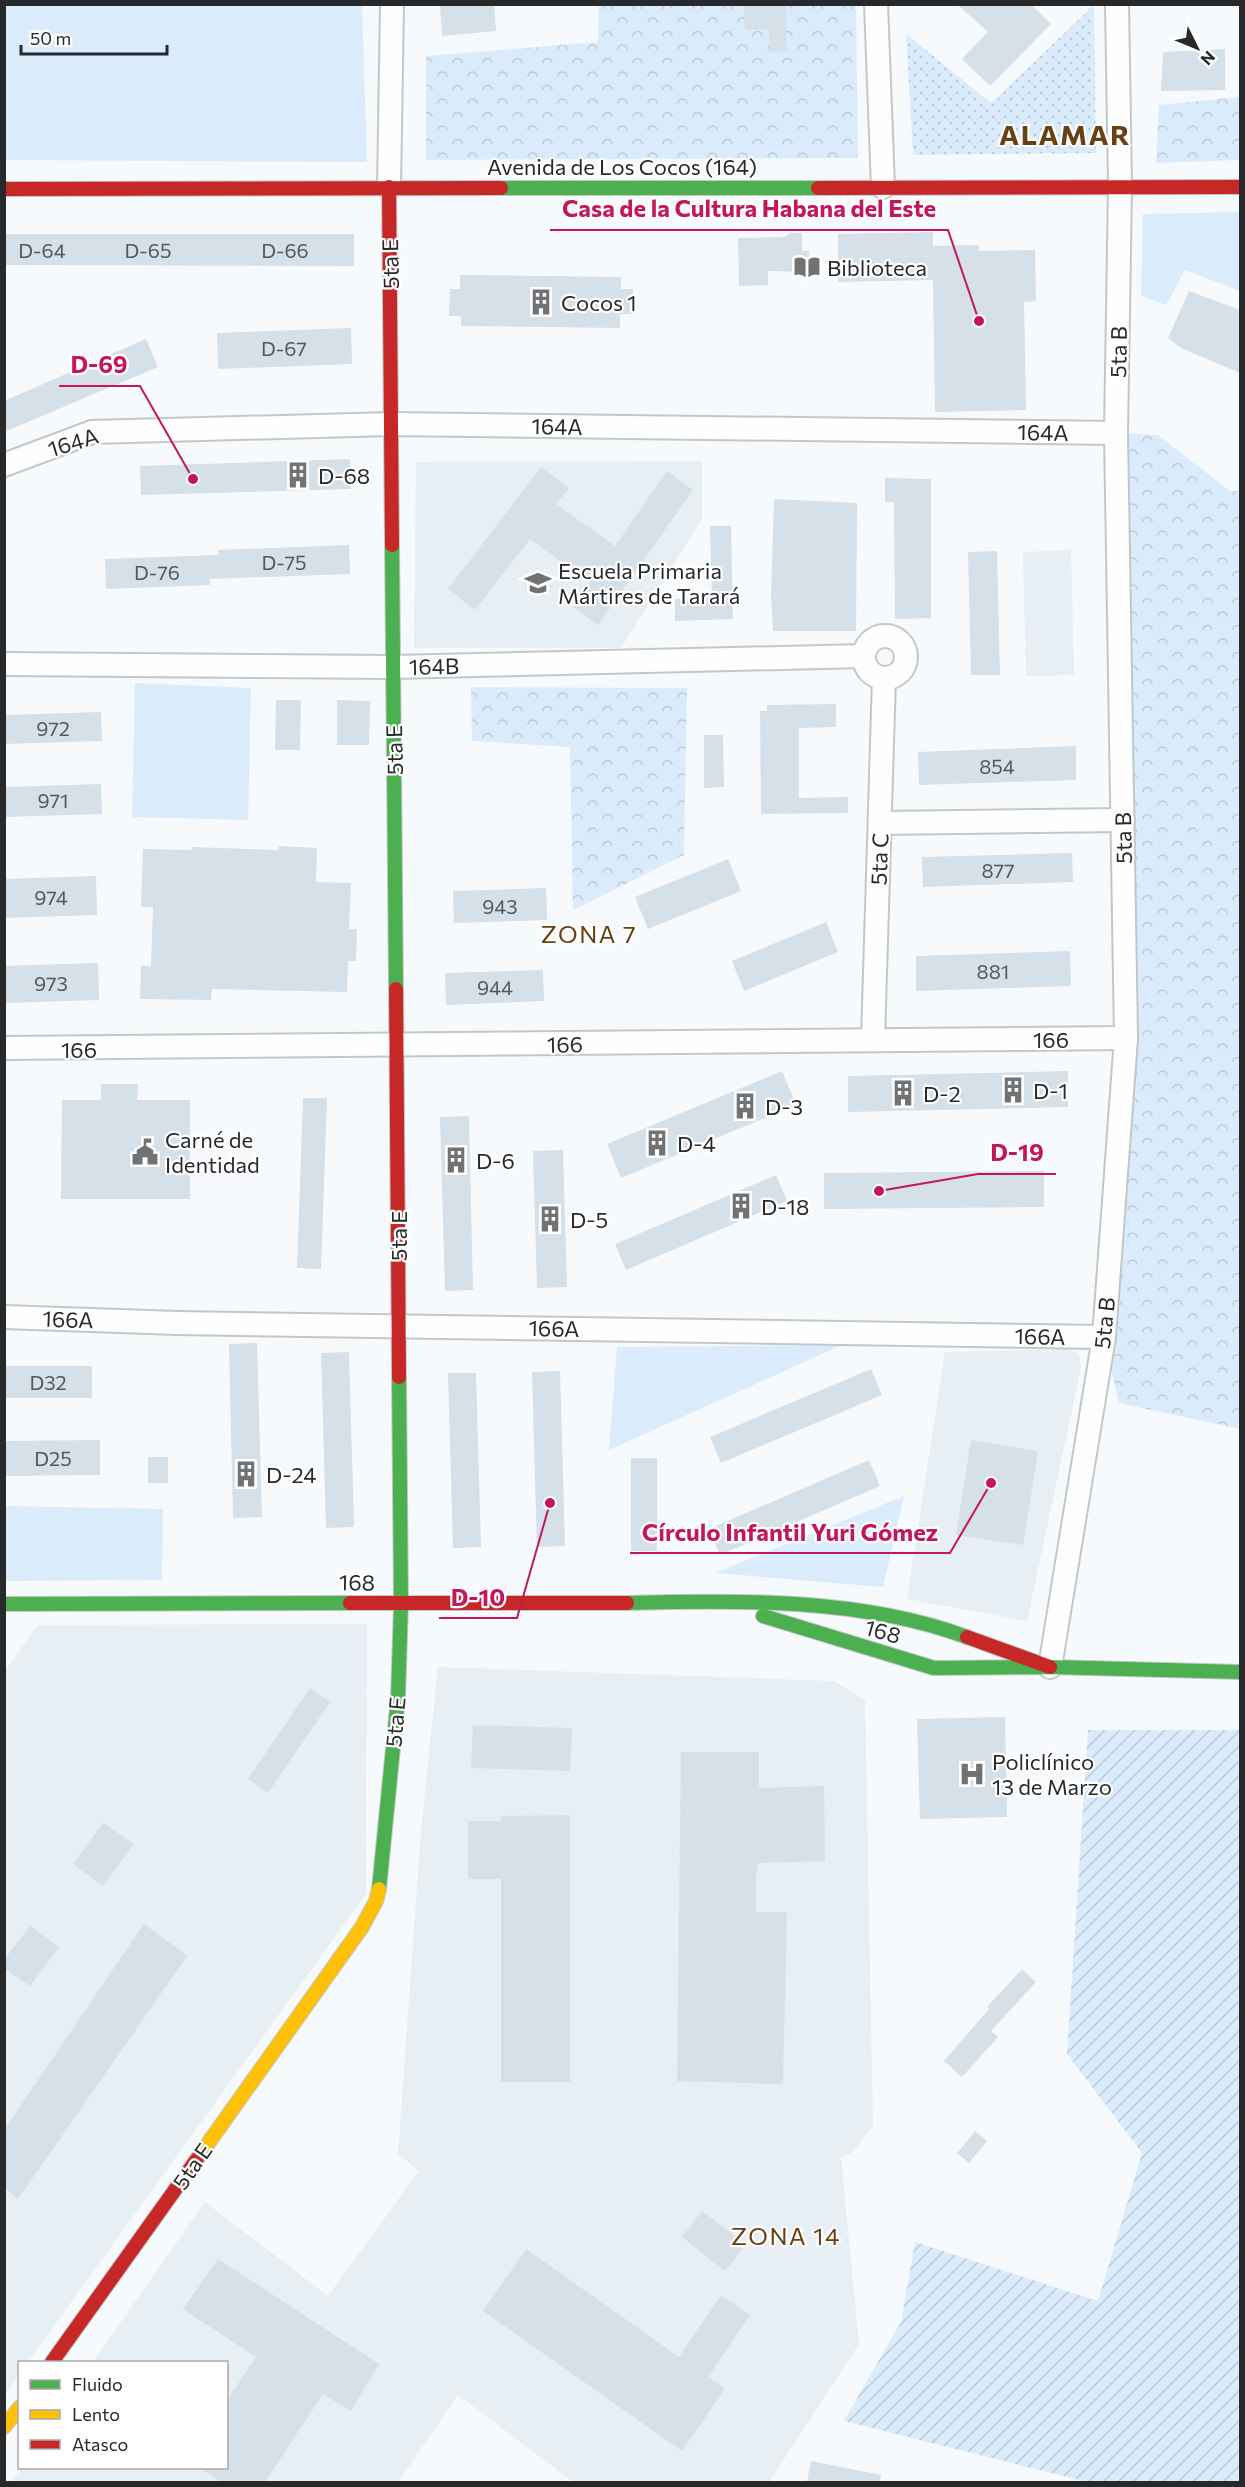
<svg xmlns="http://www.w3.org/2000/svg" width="1245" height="2487" font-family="Commissioner,sans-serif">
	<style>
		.built { fill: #e7eef4 }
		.grass { fill: #daecfb }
		.forest { fill: url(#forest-crowns) }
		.park { fill: url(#park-dots) }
		.garden { fill: url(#garden-furrows) }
		.building { fill: #d5e0e9 }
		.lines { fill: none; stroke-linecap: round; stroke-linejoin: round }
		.street-casing { stroke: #c4c7c8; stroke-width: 26 }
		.fast-casing { stroke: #c4c7c8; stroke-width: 16 }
		.slow-casing { stroke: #c4c7c8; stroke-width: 16 }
		.jam-casing { stroke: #c4c7c8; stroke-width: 16 }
		.street { stroke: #fefeff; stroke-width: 22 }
		.fast { stroke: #4caf50; stroke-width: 14 }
		.slow { stroke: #ffc107; stroke-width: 14 }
		.jam { stroke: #c62828; stroke-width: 14 }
		.labels { text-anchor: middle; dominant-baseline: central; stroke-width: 4.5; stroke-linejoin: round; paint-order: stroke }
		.number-label { font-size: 20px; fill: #52575a }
		.street-label { font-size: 22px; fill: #27292a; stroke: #fff }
		.poi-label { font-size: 22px; fill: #27292a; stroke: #fff; text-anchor: start }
		.neighbourhood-label { font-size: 24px; letter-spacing: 1.5px; fill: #684013; stroke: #fff }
		.district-label { font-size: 28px; font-weight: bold; letter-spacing: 1.5px; fill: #684013; stroke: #fff }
		.leader { fill: none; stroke: #c2185b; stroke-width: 2 }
		.callout-dot { fill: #c2185b; stroke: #fff; stroke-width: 2 }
		.callout-label { font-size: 24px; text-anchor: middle; font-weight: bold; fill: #c2185b; stroke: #fff; stroke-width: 4.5; stroke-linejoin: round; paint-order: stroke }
	</style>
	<defs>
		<pattern id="forest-crowns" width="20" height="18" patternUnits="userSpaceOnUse" patternTransform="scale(1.5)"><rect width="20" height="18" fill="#daecfb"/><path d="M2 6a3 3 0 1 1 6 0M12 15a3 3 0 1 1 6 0" fill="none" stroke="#bbcad7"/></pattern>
		<pattern id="park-dots" width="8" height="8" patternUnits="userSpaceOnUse" patternTransform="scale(1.5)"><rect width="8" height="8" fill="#daecfb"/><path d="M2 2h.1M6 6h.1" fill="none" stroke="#bbcad7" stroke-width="1.8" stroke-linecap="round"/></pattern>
		<pattern id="garden-furrows" width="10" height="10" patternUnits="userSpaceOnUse" patternTransform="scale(1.5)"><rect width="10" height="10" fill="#daecfb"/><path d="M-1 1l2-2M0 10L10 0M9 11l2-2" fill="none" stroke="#bbcad7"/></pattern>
	</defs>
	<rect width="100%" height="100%" fill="#f7fafc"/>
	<g class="built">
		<polygon points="702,461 702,519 621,648 414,648 416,462"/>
		<polygon points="1071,550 1074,675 1026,676 1023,552"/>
		<polygon points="1070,1349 1079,1354 1081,1368 1027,1621 907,1599 945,1352"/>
		<polygon points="367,1624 366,1894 28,2362 20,2362 19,2374 5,2396 5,1671 38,1625"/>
		<polygon points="438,1667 834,1681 865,1700 873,2126 853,2152 841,2157 859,2344 769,2482 573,2482 458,2395 398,2482 12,2482 21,2468 226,2468 226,2362 93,2362 205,2202 328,2296 419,2171 398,2154 421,1830"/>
	</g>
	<g class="grass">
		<polygon points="5,4 362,5 367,162 5,160"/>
		<polygon points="1240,212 1240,291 1185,270 1166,305 1141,296 1143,214"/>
		<polygon points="135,683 251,688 248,820 132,817"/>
		<polygon points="842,1345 609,1450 617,1347"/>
		<polygon points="904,1496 883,1587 715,1573"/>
		<polygon points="5,1506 163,1509 162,1580 5,1581"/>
	</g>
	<g class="forest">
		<polygon points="599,5 856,5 858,158 426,160 426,56 598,42"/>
		<polygon points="1240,97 1240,160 1156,163 1159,105"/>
		<polygon points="1116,433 1158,435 1230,491 1240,491 1240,1429 1119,1403 1104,1337 1126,1038"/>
		<polygon points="471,687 687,688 684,855 573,910 570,747 472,741"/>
	</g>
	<polygon class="park" points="1094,5 1096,153 913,155 906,34 991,103"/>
	<polygon class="garden" points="1088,1730 1240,1730 1240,2482 1087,2482 844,2421 901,2322 915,2242 1098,2301 1142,2153 1067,2054"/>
	<g class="building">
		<polygon points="440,4 494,4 496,31 442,36"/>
		<polygon points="744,4 786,4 786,51 769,52 769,29 745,30"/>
		<polygon points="957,4 1031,4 1051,24 990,86 962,59 988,32"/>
		<polygon points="1225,49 1225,90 1161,91 1163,52"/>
		<polygon points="933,232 933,246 979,245 979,251 1035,250 1036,301 1024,302 1026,410 935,412 933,280 838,282 838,234"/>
		<polygon points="790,233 802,233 802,251 809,251 808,272 768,271 768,285 739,286 738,238 785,237"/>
		<polygon points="4,234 354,234 354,266 4,265"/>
		<polygon points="460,275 621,277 621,289 633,289 633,314 620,314 620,328 461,326 461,316 449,316 450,289 460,289"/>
		<polygon points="1189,291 1240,310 1240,373 1181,348 1168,338"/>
		<polygon points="351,328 352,364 218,369 217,333"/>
		<polygon points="146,339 158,367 4,432 4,401"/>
		<polygon points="350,459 351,489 141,495 140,466"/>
		<polygon points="541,467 569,488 556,504 615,546 667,471 693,490 598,625 573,607 590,582 530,539 475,610 448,589"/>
		<polygon points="885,478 931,479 931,618 895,619 894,502 885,502"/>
		<polygon points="774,499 857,503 856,631 773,631 771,595"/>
		<polygon points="710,526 731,526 733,619 675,621 675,599 712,598"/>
		<polygon points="349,545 350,574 210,579 210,585 106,589 105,559 218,555 218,550"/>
		<polygon points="997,551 1000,675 971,675 968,552"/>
		<polygon points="276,700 301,700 300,750 275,750"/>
		<polygon points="337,700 370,701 369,745 337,745"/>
		<polygon points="836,704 836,727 799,728 799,798 848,797 848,813 761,814 760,711 767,711 767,705"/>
		<polygon points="101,712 102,741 4,744 4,715"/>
		<polygon points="704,735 723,735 724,787 704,788"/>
		<polygon points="1076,746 1076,780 919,785 918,752"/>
		<polygon points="101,784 102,814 4,817 4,787"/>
		<polygon points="279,846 317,848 316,882 351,883 349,929 357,929 356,961 348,961 347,992 212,989 211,1000 140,999 141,966 151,966 153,907 141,907 143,849 192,850 192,847 279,850"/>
		<polygon points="1072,853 1073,882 923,887 922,857"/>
		<polygon points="728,859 741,891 648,929 635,897"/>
		<polygon points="96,876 97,915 4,918 4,879"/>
		<polygon points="546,888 547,920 454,923 453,891"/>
		<polygon points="826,922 838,952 744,991 732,961"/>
		<polygon points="1070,951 1071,986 916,991 916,956"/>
		<polygon points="98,963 99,1000 4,1003 4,966"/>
		<polygon points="543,970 544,1001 446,1005 445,973"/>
		<polygon points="782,1071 796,1105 621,1178 607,1144"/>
		<polygon points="1068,1071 1068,1107 848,1112 848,1076"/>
		<polygon points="101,1084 138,1084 137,1100 190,1100 190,1199 61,1199 62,1100 101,1100"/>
		<polygon points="303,1098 327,1098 321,1269 297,1268"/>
		<polygon points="469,1116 473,1290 445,1291 440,1117"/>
		<polygon points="563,1150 567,1287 537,1288 533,1151"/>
		<polygon points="1044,1171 1044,1207 824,1209 824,1173"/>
		<polygon points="776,1175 787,1201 626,1270 615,1244"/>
		<polygon points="257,1343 262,1517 233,1518 229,1344"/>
		<polygon points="349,1352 354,1527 326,1528 321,1353"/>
		<rect x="4" y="1366" width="88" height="32"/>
		<polygon points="871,1369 882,1395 721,1463 710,1437"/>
		<polygon points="560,1371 565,1546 537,1547 532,1372"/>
		<polygon points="448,1373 476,1373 481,1547 453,1548"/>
		<polygon points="100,1440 100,1475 4,1476 4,1441"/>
		<polygon points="971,1440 1038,1451 1023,1545 956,1535"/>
		<rect x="148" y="1457" width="20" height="26"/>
		<rect x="631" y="1458" width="26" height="93"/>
		<polygon points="869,1460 880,1486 720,1555 709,1529"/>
		<polygon points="310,1688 330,1702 268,1793 248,1779"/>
		<polygon points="1005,1717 1007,1817 920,1819 917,1719"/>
		<polygon points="473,1725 572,1728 570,1771 471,1768"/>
		<polygon points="681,1752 759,1752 759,1788 824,1786 825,1861 758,1863 756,1876 756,1912 787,1912 783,2084 677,2081"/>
		<polygon points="570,1815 570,2082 501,2082 501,1879 468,1879 468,1821 501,1821 501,1816"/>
		<polygon points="103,1823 134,1844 103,1886 73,1864"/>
		<polygon points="144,1924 187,1956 18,2199 4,2188 4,2130"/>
		<polygon points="30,1926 59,1947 30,1986 4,1968 4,1960"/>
		<polygon points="1022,1969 1036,1982 991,2031 998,2037 962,2077 944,2061 989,2009 987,2007"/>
		<polygon points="975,2131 987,2141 969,2163 957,2153"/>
		<polygon points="702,2211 746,2244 725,2271 682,2237"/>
		<polygon points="526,2249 679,2357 721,2295 750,2315 708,2377 725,2389 682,2451 483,2311"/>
		<polygon points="218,2259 379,2364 351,2411 323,2394 265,2482 221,2482 200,2468 226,2468 226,2402 256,2357 183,2309"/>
		<polygon points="811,2461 881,2475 880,2482 807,2482"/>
	</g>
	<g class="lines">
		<g class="street-casing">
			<g id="street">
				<polyline points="876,4 883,187"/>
				<polyline points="389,187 392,4"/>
				<polyline points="4,465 92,432 391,424 1116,433"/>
				<circle cx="885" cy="657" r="21"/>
				<polyline points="4,664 393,667 864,656"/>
				<polyline points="880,823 1123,820"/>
				<polyline points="873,1039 884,678"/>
				<polyline points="4,1048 1126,1038"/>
				<polyline points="4,1317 177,1323 1104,1337"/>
				<polyline points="1050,1667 1104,1337 1126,1038 1116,433 1120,186 1117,4"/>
			</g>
		</g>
		<g class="fast-casing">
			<g id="fast">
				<polyline points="501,188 818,188"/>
				<polyline points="392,545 396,989"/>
				<path d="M627,1603C738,1600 862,1598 967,1637"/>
				<polyline points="4,1604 350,1603"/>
				<polyline points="763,1616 934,1668 1050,1667 1240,1672"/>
				<polyline points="379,1889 398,1698 401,1604 399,1377"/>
			</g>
		</g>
		<g class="slow-casing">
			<g id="slow">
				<polyline points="197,2159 362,1927 376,1901 379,1889"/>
				<polyline points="4,2427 20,2407"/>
			</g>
		</g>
		<g class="jam-casing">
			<g id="jam">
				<polyline points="389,187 392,545"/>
				<polyline points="818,188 1240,187"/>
				<polyline points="4,189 501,188"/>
				<polyline points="396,989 399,1377"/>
				<polyline points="350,1603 627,1603"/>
				<polyline points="967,1637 1050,1667"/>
				<polyline points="52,2362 197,2159"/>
			</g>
		</g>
		<use href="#street" class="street"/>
		<use href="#fast" class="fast"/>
		<use href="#slow" class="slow"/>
		<use href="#jam" class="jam"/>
	</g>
	<defs>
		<g id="library-bare" transform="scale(2.07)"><path d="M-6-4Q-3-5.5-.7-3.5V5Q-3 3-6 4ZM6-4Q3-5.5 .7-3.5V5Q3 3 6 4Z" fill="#707274" stroke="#fff" stroke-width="2.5" paint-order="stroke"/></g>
		<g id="building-bare" transform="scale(2.07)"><path d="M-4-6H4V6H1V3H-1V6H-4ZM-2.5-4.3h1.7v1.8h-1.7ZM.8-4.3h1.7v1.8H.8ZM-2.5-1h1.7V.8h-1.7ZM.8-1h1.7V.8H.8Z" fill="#707274" stroke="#fff" stroke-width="2.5" paint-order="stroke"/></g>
		<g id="school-bare" transform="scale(2.07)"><path d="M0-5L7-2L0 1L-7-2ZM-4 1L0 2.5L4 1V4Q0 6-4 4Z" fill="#707274" stroke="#fff" stroke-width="2.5" paint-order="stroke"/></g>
		<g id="civic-bare" transform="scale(2.07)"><path d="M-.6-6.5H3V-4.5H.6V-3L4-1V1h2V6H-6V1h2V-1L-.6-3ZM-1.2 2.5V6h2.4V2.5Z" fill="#707274" stroke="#fff" stroke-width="2.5" paint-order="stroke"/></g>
		<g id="hospital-bare" transform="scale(2.07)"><path d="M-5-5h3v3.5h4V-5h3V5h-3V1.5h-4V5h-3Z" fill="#707274" stroke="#fff" stroke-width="2.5" paint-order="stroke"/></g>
	</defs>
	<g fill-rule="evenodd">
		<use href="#library-bare" x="807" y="267"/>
		<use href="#building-bare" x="541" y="302"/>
		<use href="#building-bare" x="298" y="475"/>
		<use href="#school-bare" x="538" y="583"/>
		<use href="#building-bare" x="1013" y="1090"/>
		<use href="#building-bare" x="903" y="1093"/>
		<use href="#building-bare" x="745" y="1106"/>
		<use href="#building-bare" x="657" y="1143"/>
		<use href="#civic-bare" x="145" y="1152"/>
		<use href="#building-bare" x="456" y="1160"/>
		<use href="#building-bare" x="741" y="1206"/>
		<use href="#building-bare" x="550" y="1219"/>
		<use href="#building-bare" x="246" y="1474"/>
		<use href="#hospital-bare" x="972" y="1774"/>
	</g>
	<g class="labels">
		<g class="number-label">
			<text x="42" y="250">D-64</text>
			<text x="148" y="250">D-65</text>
			<text x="285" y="250">D-66</text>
			<text x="284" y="348">D-67</text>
			<text x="284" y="562">D-75</text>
			<text x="157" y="572">D-76</text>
			<text x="53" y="728">972</text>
			<text x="997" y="766">854</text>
			<text x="53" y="800">971</text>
			<text x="998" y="870">877</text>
			<text x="51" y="897">974</text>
			<text x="500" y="906">943</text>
			<text x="993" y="971">881</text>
			<text x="51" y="983">973</text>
			<text x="495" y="987">944</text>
			<text x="48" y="1382">D32</text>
			<text x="53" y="1458">D25</text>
		</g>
		<g class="street-label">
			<text x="622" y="166">Avenida de Los Cocos (164)</text>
			<text transform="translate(390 264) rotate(-91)">5ta E</text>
			<text transform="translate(1118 352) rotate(-89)">5ta B</text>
			<text transform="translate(557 426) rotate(1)">164A</text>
			<text transform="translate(1043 432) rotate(1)">164A</text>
			<text transform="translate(73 442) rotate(-17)">164A</text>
			<text transform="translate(434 666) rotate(-1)">164B</text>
			<text transform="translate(394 750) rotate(-91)">5ta E</text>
			<text transform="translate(1123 838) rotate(-91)">5ta B</text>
			<text transform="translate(879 859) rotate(-88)">5ta C</text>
			<text x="1051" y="1039">166</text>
			<text transform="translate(565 1044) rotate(-1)">166</text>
			<text x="79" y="1049">166</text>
			<text transform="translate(398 1236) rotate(-90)">5ta E</text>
			<text transform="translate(68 1319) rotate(2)">166A</text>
			<text transform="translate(1104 1323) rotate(-84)">5ta B</text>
			<text transform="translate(554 1328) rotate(1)">166A</text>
			<text transform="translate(1040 1336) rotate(1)">166A</text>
			<text transform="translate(357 1582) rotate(1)">168</text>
			<text transform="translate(883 1631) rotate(16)">168</text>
			<text transform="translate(395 1722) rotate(-85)">5ta E</text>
			<text transform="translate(192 2166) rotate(-55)">5ta E</text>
		</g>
		<g class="poi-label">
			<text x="827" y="267">Biblioteca</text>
			<text x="561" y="302">Cocos 1</text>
			<text x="318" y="475">D-68</text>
			<text x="558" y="570">Escuela Primaria<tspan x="558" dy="25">Mártires de Tarará</tspan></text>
			<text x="1033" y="1090">D-1</text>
			<text x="923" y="1093">D-2</text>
			<text x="765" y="1106">D-3</text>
			<text x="165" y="1139">Carné de<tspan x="165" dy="25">Identidad</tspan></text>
			<text x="677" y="1143">D-4</text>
			<text x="476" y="1160">D-6</text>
			<text x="761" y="1206">D-18</text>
			<text x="570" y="1219">D-5</text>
			<text x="266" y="1474">D-24</text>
			<text x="992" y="1761">Policlínico<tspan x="992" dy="25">13 de Marzo</tspan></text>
		</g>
		<g class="neighbourhood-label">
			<text x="589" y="933">ZONA 7</text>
			<text x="786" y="2235">ZONA 14</text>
		</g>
		<g class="district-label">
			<text x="1065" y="134">ALAMAR</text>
		</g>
	</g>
	<path class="leader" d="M979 321L948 230H550M193 479L140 386H59M879 1191L978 1174H1056M991 1483L950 1553H630M550 1503L517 1618H439"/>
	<g class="callout-dot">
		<circle cx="979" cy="321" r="6"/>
		<circle cx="193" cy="479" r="6"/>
		<circle cx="879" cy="1191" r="6"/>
		<circle cx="991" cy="1483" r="6"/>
		<circle cx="550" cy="1503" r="6"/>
	</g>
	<g class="callout-label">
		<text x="749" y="217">Casa de la Cultura Habana del Este</text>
		<text x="99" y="373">D-69</text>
		<text x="1017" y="1161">D-19</text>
		<text x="790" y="1541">Círculo Infantil Yuri Gómez</text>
		<text x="478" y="1606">D-10</text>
	</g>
	<rect width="1245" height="2487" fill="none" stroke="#27292a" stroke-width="12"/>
	<rect x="18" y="2361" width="210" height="108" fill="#ffffff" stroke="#a9a9aa" stroke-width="1.5"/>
	<rect x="30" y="2380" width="30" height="9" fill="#4caf50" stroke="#a9a9aa" stroke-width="1.5"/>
	<text x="72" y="2391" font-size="18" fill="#27292a">Fluido</text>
	<rect x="30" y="2410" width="30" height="9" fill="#ffc107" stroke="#a9a9aa" stroke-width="1.5"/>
	<text x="72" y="2421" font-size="18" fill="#27292a">Lento</text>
	<rect x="30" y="2440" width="30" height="9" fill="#c62828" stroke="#a9a9aa" stroke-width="1.5"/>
	<text x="72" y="2451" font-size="18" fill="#27292a">Atasco</text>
	<g transform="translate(1197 48) rotate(133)" stroke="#ffffff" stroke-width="4.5" paint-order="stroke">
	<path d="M0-4.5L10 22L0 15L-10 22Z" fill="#27292a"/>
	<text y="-9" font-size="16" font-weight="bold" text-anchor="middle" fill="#27292a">N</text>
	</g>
	<path d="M21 45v9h146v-9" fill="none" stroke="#27292a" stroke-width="3"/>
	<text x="30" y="45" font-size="18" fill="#27292a" stroke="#ffffff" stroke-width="4.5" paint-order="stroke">50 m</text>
</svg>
